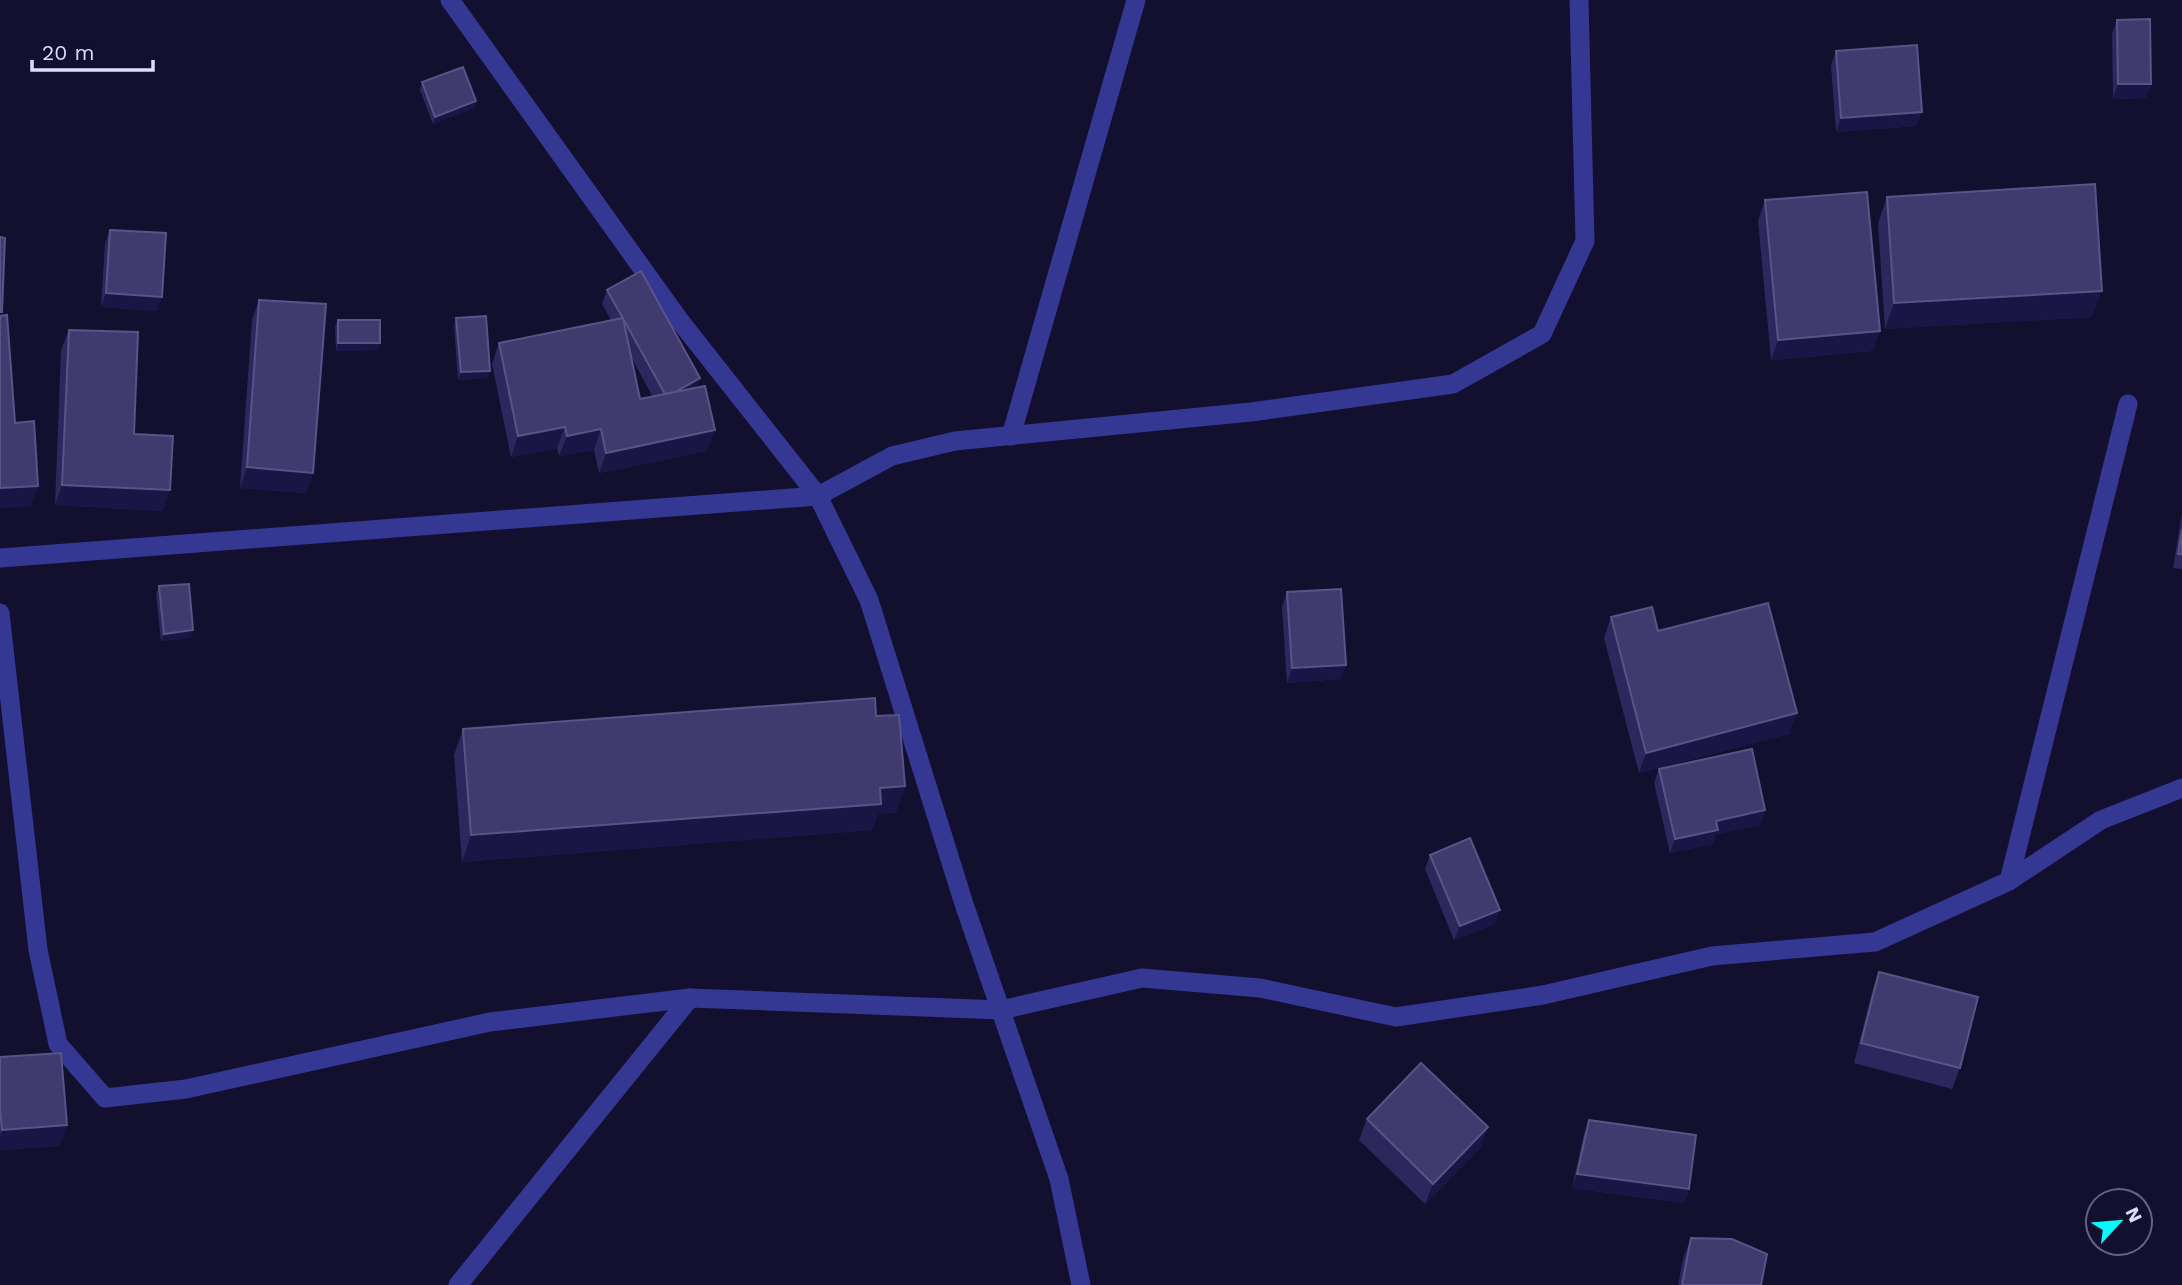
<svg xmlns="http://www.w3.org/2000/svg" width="2182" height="1285" font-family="'Work Sans',sans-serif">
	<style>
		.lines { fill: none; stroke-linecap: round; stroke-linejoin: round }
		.service { stroke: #353893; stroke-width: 19 }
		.minor { stroke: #353893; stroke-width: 19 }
		.wall { fill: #2d275e; fill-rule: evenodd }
		.shaded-wall { fill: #1a1544 }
		.building { fill: #403a6f; stroke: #595486; stroke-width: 2 }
	</style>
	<rect width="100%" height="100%" fill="#120f2f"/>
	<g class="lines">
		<g class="service">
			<polyline points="1011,436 1136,0"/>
			<polyline points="818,496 892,456 955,441 1251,412 1453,384 1542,334 1585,241 1579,0"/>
		</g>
		<g class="minor">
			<polyline points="450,0 680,321 818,496 869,600 964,904 1059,1179 1081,1285"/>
			<polyline points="0,558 818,496"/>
			<polyline points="0,613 38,950 58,1044 105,1098 186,1089 490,1022 690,998 1001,1010 1142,978 1260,988 1396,1017 1543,995 1712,956 1875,942 2009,881 2101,820 2182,788"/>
			<polyline points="2009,881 2128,404"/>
			<polyline points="458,1285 690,998"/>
		</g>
	</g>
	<g class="wall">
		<polygon points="2117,20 2146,98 2113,99 2112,34"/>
		<polygon points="1836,51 1917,126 1836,132 1831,65"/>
		<polygon points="422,82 476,101 474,108 433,124 420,90"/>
		<polygon points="1887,197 2092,317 1885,329 1878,223"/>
		<polygon points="1765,200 1880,331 1872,351 1771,360 1758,221"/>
		<polygon points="110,230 157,311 101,307 105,244"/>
		<path d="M607,290L697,388L707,451L599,473L594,450L559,456L557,448L511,457L492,364L499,343L611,320L602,304ZM631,357L653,397L640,399Z"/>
		<polygon points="259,300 313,473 306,493 240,488 252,320"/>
		<polygon points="456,318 490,371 487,378 458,380 454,326"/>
		<polygon points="338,320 378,350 336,351 335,327"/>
		<polygon points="69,330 134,434 163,511 55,505 61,350"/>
		<polygon points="2182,513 2182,569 2173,568"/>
		<polygon points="159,586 193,630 190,638 161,641 156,594"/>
		<polygon points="1287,592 1341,679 1287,683 1282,607"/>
		<polygon points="1611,617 1658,631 1797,713 1789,734 1639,773 1604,638"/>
		<polygon points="876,716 905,786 896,812 878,814 872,830 462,862 454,755 463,729"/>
		<polygon points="1659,769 1765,810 1760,825 1716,834 1713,844 1670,853 1654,783"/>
		<polygon points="1430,855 1495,924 1454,940 1425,869"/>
		<polygon points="1879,972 1960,1068 1952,1089 1854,1063 1872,992"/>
		<polygon points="0,1057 60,1146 0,1150"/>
		<polygon points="1367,1119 1488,1127 1480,1148 1425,1204 1359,1140"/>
		<polygon points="1589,1120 1689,1189 1684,1203 1572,1188 1584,1134"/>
		<polygon points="1691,1238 1761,1285 1678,1285 1683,1259"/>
	</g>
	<g class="shaded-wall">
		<polygon points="2118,84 2151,84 2146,98 2113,99"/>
		<polygon points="476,101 474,108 433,124 435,117"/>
		<polygon points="1922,112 1917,126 1836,132 1841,118"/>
		<polygon points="2102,291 2092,317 1885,329 1894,303"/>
		<polygon points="106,293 162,297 157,311 101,307"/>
		<polygon points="1880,331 1872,351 1771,360 1778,340"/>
		<polygon points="338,343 380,343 378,350 336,351"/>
		<polygon points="490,371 487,378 458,380 461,372"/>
		<polygon points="700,378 695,392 667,397"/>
		<polygon points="565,427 557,448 511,457 518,436"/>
		<polygon points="601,429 594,450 559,456 567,436"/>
		<polygon points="715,430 707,451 599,473 606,453"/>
		<polygon points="247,467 313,473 306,493 240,488"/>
		<polygon points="62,485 170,490 163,511 55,505"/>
		<polygon points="38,486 31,507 0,508 0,488"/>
		<polygon points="193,630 190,638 161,641 164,634"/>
		<polygon points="1346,665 1341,679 1287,683 1292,668"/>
		<polygon points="1797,713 1789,734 1639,773 1646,753"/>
		<polygon points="905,786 896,812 878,814 872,830 462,862 471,835"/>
		<polygon points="1765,810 1760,825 1716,834 1713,844 1670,853 1675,839 1716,821"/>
		<polygon points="1500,910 1495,924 1454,940 1460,926"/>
		<polygon points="67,1125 60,1146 0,1150 0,1137 2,1130"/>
		<polygon points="1488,1127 1480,1148 1425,1204 1433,1184"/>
		<polygon points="1577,1174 1689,1189 1684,1203 1572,1188"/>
	</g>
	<g class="building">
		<polygon points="2150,19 2151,84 2118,84 2117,20"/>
		<polygon points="1917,45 1922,112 1841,118 1836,51"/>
		<polygon points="463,67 476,101 435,117 422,82"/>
		<polygon points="2095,184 2102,291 1894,303 1887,197"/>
		<polygon points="1867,192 1880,331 1778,340 1765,200"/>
		<polygon points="110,230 166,233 162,297 106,293"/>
		<polygon points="0,237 5,238 2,312 0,312"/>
		<polygon points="641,271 700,378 675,392 665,394 607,290"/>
		<polygon points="259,300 326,304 313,473 247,467"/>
		<polygon points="7,315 15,423 34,421 38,486 0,488 0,316"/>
		<polygon points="486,316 490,371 461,372 456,318"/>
		<polygon points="623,318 640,399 705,386 715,430 606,453 601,429 567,436 565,427 518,436 499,343"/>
		<rect x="338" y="320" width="42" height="23"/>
		<polygon points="69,330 138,332 134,434 173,436 170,490 62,485"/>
		<polygon points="2182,530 2182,554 2178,554"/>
		<polygon points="189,584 193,630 164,634 159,586"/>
		<polygon points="1341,589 1346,665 1292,668 1287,592"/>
		<polygon points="1768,603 1797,713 1646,753 1611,617 1652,607 1658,631"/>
		<polygon points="875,698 876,716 899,715 905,786 880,788 881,804 471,835 463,729"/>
		<polygon points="1752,749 1765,810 1716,821 1718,830 1675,839 1659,769"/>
		<polygon points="1470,838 1500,910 1460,926 1430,855"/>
		<polygon points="1879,972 1978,997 1960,1068 1861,1043"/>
		<polygon points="61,1053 67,1125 2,1130 0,1108 0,1057"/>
		<polygon points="1421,1063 1488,1127 1433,1184 1367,1119"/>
		<polygon points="1589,1120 1696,1135 1689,1189 1577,1174"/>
		<polygon points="1691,1238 1732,1239 1767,1254 1761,1285 1682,1285"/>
	</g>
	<g transform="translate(2119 1222) rotate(64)"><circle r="33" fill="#120f2f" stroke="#646182" stroke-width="2"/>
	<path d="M0-5L12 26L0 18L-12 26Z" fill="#09f8ff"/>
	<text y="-10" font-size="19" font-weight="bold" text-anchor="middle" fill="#deddff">N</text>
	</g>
	<path d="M32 60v10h121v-10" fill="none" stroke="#deddff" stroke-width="3.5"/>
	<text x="42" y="60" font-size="21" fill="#deddff" stroke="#120f2f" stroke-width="5" paint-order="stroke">20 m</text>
</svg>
